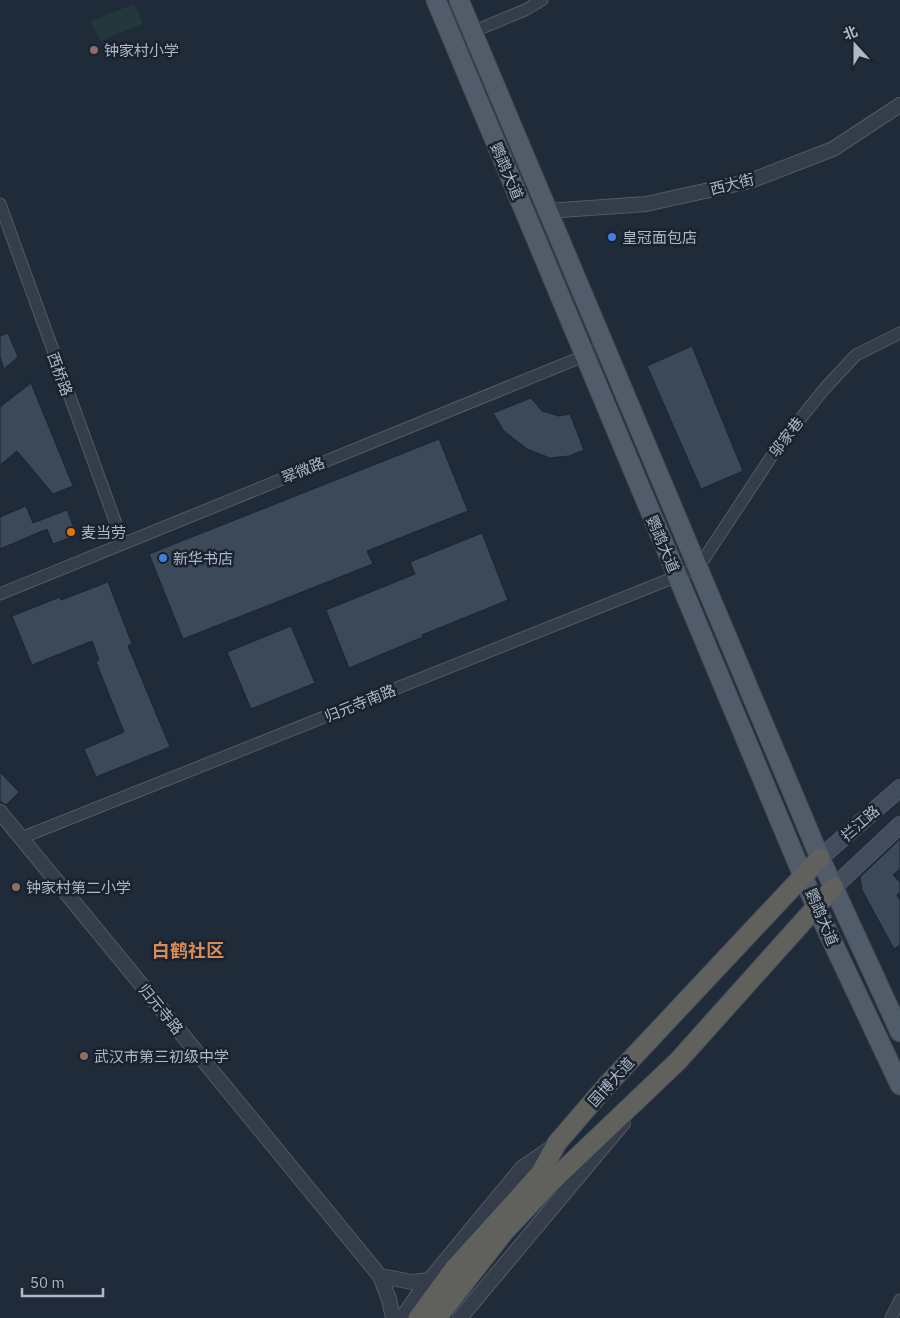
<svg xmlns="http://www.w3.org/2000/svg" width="900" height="1318" font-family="'IBM Plex Sans','Noto Sans SC',sans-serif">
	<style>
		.green { fill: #22383a }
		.building { fill: #3c4959; stroke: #1b2430 }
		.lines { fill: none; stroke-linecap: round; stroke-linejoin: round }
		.minor-casing { stroke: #515b67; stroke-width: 13 }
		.tertiary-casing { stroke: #515b67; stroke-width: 16 }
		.secondary-casing { stroke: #515b67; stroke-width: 18 }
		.primary-casing { stroke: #3d4653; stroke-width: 21 }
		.trunk-casing { stroke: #3e4854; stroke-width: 21 }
		.minor { stroke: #343d49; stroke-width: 11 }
		.tertiary { stroke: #343d49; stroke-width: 14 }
		.secondary { stroke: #414c5c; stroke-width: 16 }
		.primary { stroke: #515c6a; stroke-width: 19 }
		.trunk { stroke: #60605d; stroke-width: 19 }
		.education-dot { fill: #8d6e63; stroke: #19222e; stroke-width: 2 }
		.shop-dot { fill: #3f7fe0; stroke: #19222e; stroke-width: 2 }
		.food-dot { fill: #e8710a; stroke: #19222e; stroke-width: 2 }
		.labels { text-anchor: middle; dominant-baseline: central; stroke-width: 5; stroke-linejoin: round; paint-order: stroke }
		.poi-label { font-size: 15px; fill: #aeb8c6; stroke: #19222e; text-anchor: start }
		.street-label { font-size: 15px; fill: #aeb8c6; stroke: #19222e }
		.quarter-label { font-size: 18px; font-weight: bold; fill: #d68d58; stroke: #19222e }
	</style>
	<rect width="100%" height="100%" fill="#202b39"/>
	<polygon class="green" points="134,4 143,24 100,41 91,21"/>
	<g class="building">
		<polygon points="8,333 18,357 4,369 0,357 0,336"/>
		<polygon points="692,346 743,471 701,489 647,366"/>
		<polygon points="31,383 73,486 53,494 17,451 0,465 0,407"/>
		<polygon points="531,398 542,411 559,416 570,414 584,450 569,456 550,458 527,449 504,431 493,413"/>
		<polygon points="439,439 468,511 367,551 373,564 183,639 149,554"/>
		<polygon points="26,506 33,523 67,510 77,535 53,544 47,529 0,549 0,517"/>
		<polygon points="482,533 508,600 422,635 423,637 349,668 326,610 415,574 410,562"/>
		<polygon points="108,582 132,644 128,646 170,747 96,777 84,749 124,732 96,662 99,660 92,641 32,665 12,616 60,597 61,600"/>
		<polygon points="291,626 315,683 251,709 227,652"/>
		<polygon points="0,772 19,792 6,805 0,801"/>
		<polygon points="900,839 900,869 893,875 900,882 900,892 897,895 900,900 900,945 894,949 862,890 860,877"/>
	</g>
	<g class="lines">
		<g class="minor-casing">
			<g id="minor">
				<polyline points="472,32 525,10 542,0"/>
				<polyline points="0,204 123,543"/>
				<polyline points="0,594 606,347"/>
				<polyline points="21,838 698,568 779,445 826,387 856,355 900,333"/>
				<polyline points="891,1318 900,1300"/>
			</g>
		</g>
		<g class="tertiary-casing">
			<g id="tertiary">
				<polyline points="547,211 646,204 750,181 833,149 900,105"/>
				<polyline points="0,812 380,1276"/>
				<polyline points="393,1318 389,1299 380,1276 412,1282 430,1280"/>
				<polyline points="402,1318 422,1289 522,1168 555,1145"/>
				<polyline points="460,1318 623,1123"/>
			</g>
		</g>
		<g class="secondary-casing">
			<g id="secondary">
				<polyline points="820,858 900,788"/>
				<polyline points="834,887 900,825"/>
			</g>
		</g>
		<g class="primary-casing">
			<g id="primary">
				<polyline points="436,0 816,907 900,1085"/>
				<polyline points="459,0 820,858 900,1032"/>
			</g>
		</g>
		<g class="trunk-casing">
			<g id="trunk">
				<polyline points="418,1318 454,1269 540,1174 557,1143 607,1085 820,858"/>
				<polyline points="437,1318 504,1232 551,1182 678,1061 834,887"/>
			</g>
		</g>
		<use href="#minor" class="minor"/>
		<use href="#tertiary" class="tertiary"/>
		<use href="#secondary" class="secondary"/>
		<use href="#primary" class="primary"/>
		<use href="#trunk" class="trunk"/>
	</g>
	<g class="education-dot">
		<circle cx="94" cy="50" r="5"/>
		<circle cx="16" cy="887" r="5"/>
		<circle cx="84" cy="1056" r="5"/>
	</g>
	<g class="shop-dot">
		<circle cx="612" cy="237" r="5"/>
		<circle cx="163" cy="558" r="5"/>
	</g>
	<circle class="food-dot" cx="71" cy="532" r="5"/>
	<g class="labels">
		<g class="poi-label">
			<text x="104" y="50">钟家村小学</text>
			<text x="622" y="237">皇冠面包店</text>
			<text x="81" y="532">麦当劳</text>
			<text x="173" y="558">新华书店</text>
			<text x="26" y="887">钟家村第二小学</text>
			<text x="94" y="1056">武汉市第三初级中学</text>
		</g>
		<g class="street-label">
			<text transform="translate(507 171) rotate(67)">鹦鹉大道</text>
			<text transform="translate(732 184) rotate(-14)">西大街</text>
			<text transform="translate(60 374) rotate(70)">西桥路</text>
			<text transform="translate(786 437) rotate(-53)">邬家巷</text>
			<text transform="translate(303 470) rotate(-22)">翠微路</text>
			<text transform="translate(663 544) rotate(67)">鹦鹉大道</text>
			<text transform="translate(360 703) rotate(-22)">归元寺南路</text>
			<text transform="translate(860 823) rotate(-41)">拦江路</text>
			<text transform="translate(822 917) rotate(67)">鹦鹉大道</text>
			<text transform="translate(161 1009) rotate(51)">归元寺路</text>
			<text transform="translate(611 1082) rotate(-48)">国博大道</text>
		</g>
		<g class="quarter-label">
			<text x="188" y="950">白鹤社区</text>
		</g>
	</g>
	<g transform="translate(855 45) rotate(339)" stroke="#19222e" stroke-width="4" paint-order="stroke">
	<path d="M0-4L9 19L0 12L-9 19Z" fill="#aeb8c6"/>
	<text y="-8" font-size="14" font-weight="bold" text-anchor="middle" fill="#aeb8c6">北</text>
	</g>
	<path d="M22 1288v8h81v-8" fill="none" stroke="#aeb8c6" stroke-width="2.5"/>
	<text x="30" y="1288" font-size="15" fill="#aeb8c6" stroke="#19222e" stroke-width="4" paint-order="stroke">50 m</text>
</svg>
